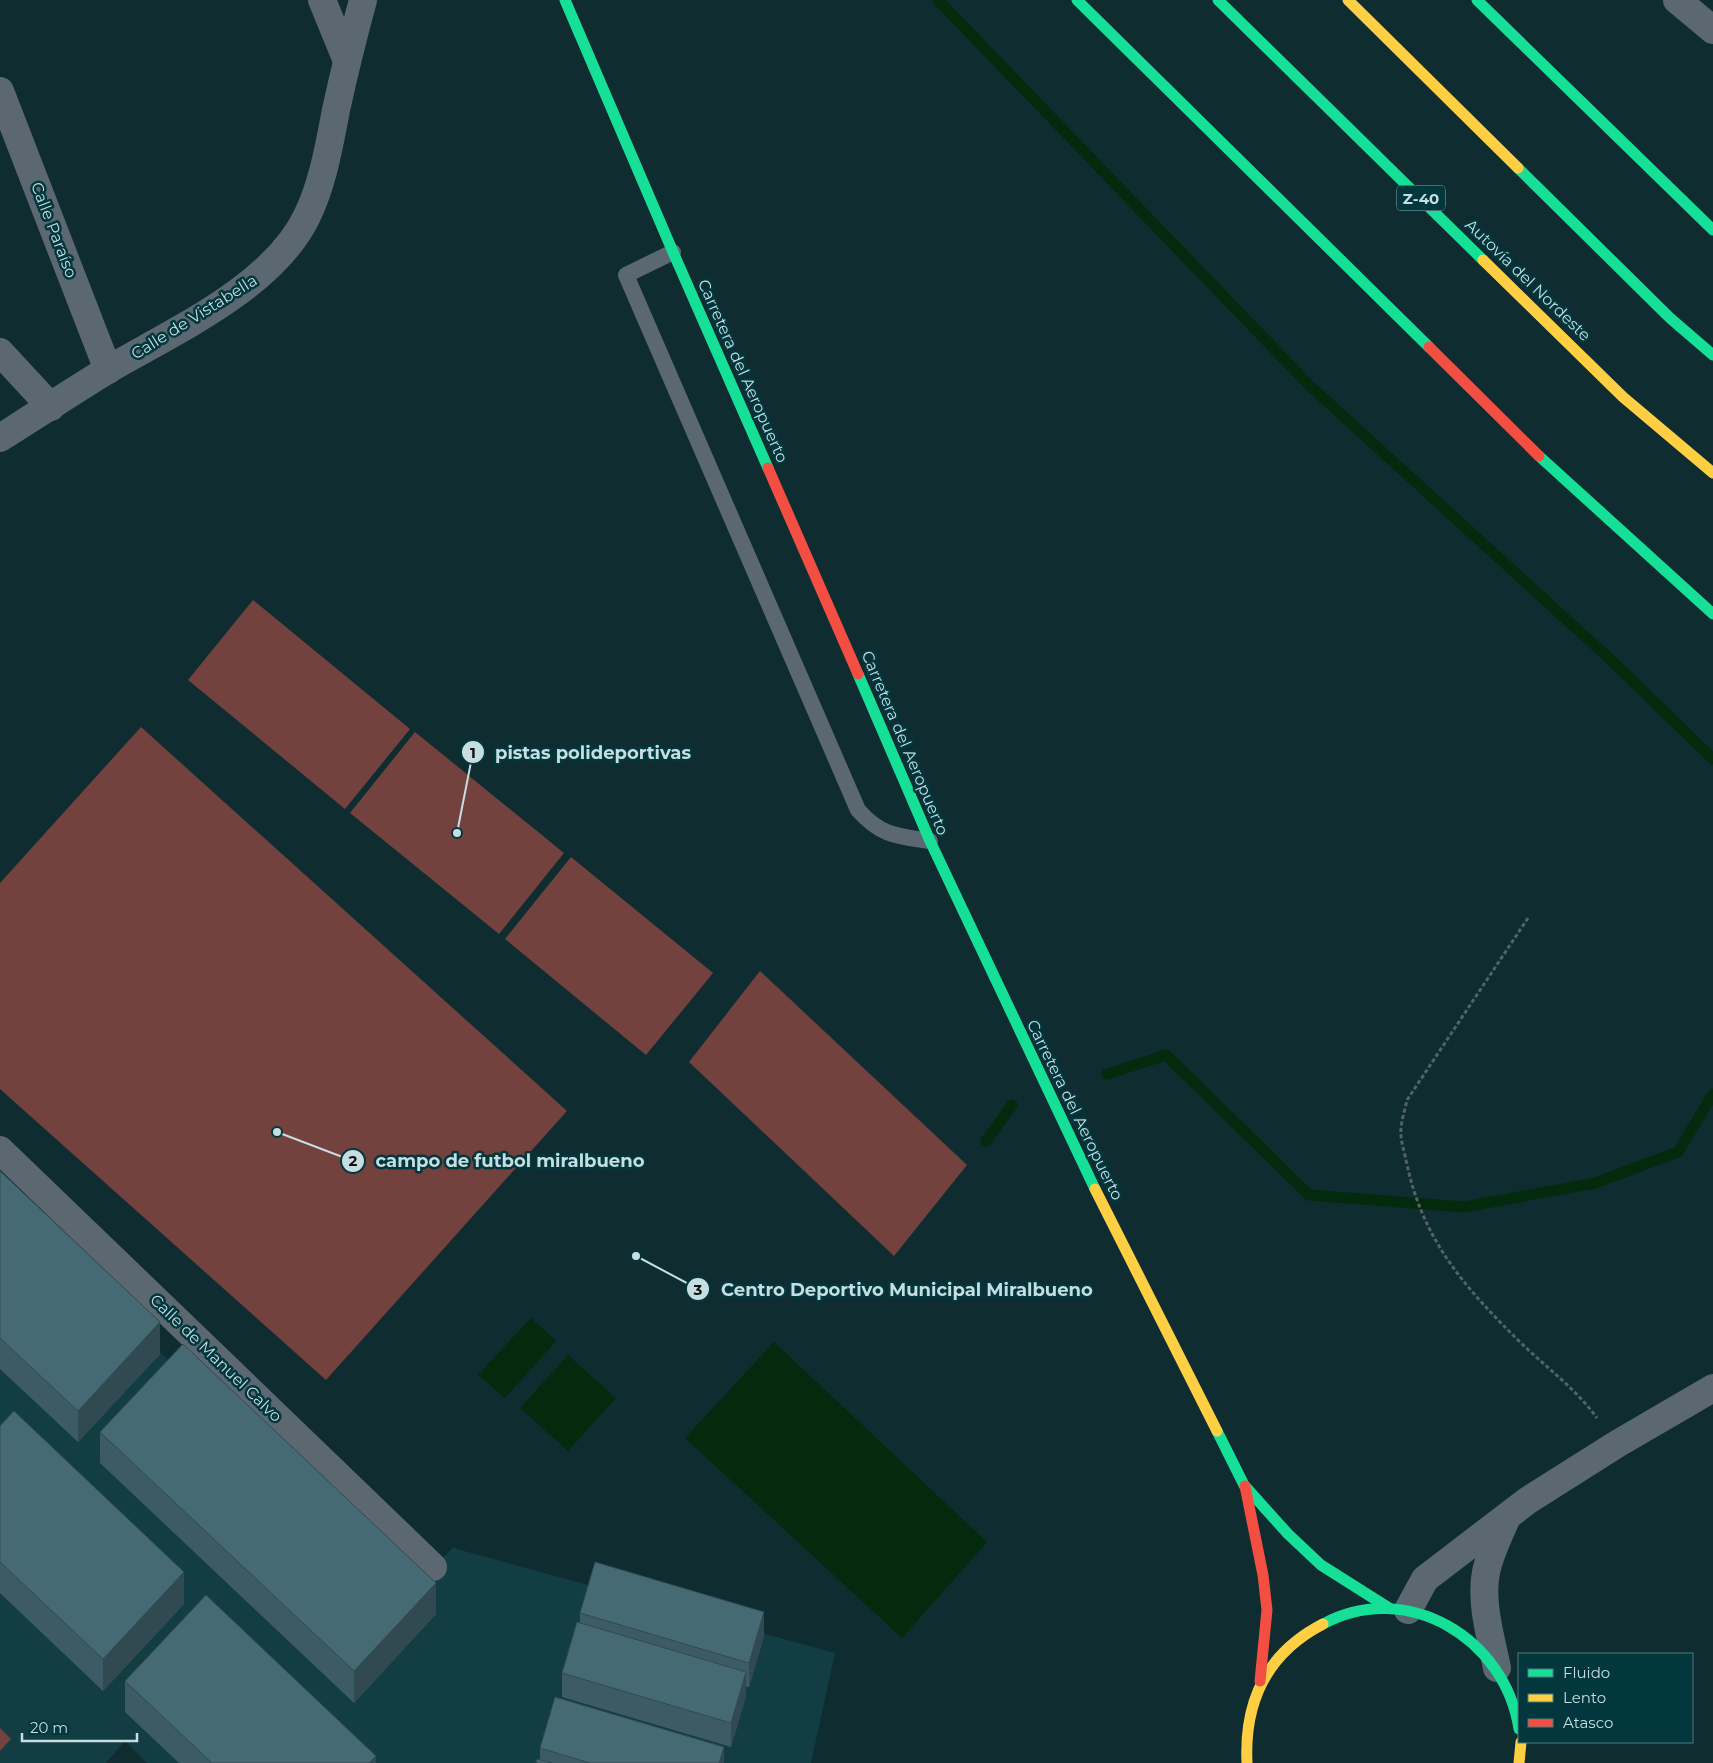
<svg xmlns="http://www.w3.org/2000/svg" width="1713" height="1763" font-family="Montserrat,sans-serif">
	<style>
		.built { fill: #123d43 }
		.green { fill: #73423f }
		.water { fill: #042a0d }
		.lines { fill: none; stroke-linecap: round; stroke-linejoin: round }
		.stream { stroke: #042a0d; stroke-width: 11 }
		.path { stroke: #536268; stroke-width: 3; stroke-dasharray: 4 2.5; stroke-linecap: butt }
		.lane { stroke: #5c6871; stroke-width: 16 }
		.street { stroke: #5c6871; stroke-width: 28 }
		.fast { stroke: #16e098; stroke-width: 11 }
		.slow { stroke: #ffcf43; stroke-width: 11 }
		.jam { stroke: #f24e42; stroke-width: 11 }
		.wall { fill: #3c5b64 }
		.shaded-wall { fill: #314a51 }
		.building { fill: #466a74; stroke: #314a51 }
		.labels { text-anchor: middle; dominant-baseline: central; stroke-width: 5; stroke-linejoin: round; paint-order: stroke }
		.shield { fill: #02373d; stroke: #8bacb0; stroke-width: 1 }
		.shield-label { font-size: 15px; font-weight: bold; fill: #c6dee1 }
		.street-label { font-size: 16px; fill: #c6dee1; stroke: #02373d }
		.leader { fill: none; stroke: #c6dee1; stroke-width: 2 }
		.callout-dot { fill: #c6dee1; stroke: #02373d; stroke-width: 2 }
		.mark-label { font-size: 15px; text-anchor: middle; font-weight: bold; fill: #111 }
		.callout-label { font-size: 18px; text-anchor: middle; font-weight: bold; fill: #c6dee1; stroke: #02373d; stroke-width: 5; stroke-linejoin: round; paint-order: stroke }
	</style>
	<rect width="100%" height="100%" fill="#0f2c30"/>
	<polygon class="built" points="0,1201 411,1590 454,1547 457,1549 835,1653 811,1763 147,1763 125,1741 106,1763 0,1763"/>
	<g class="green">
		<polygon points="253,600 410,729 345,809 188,680"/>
		<polygon points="141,727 567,1111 326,1380 0,1089 0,883"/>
		<polygon points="415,732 564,853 499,934 350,813"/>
		<polygon points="571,857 713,973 646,1055 505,939"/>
		<polygon points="760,971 967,1165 894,1256 689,1062"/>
		<polygon points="0,1728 11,1739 0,1751"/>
	</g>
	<g class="water">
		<polygon points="531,1318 556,1341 505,1398 478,1375"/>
		<polygon points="774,1342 987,1542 902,1638 685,1438"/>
		<polygon points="568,1355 616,1398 568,1451 520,1408"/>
	</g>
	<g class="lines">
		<g class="stream">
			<polyline points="938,0 1309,385 1612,661 1713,759"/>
			<polyline points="1107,1074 1166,1055 1309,1195 1464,1207 1595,1183 1678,1152 1713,1094"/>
			<polyline points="986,1141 1012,1105"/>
		</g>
		<path class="path" d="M1528,918L1407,1100C1405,1110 1400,1124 1401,1134C1401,1142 1404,1151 1406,1160C1422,1240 1465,1288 1521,1343C1547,1368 1576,1389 1597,1418"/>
		<path class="lane" d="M673,252L626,275L858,810C881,836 897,836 930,841"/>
		<g class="street">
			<polyline points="322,0 347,61"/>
			<polyline points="1677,0 1713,30"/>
			<polyline points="0,91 108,370"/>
			<polyline points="0,352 51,407"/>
			<path d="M0,438C36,415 72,392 109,369C174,331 273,287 307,216C323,183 329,146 336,110C344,73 353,37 363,0"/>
			<polyline points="0,1150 433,1567"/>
			<polyline points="1408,1610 1425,1579 1527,1501 1617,1444 1713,1388"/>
			<path d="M1497,1668C1491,1638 1480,1603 1486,1572C1490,1553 1499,1535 1507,1517"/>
		</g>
		<g class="fast">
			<polyline points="565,0 673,252 768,468"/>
			<polyline points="1077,0 1429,347"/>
			<polyline points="1218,0 1483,260"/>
			<polyline points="1477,0 1713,230"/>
			<polyline points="1518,168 1670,318 1713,355"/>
			<polyline points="1539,456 1713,614"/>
			<polyline points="858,674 930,841 1095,1189"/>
			<polyline points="1217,1431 1244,1485 1288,1534 1321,1565 1389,1608"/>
			<path d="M1323,1624C1407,1579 1505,1638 1519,1729"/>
		</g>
		<g class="slow">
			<polyline points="1348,0 1518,168"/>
			<polyline points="1483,260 1623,397 1713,473"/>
			<polyline points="1095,1189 1217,1431"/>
			<path d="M1247,1763C1244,1701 1267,1653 1323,1624"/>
			<polyline points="1519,1763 1521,1742"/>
		</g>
		<g class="jam">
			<polyline points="1429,347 1539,456"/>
			<polyline points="768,468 858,674"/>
			<polyline points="1245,1486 1263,1575 1267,1610 1260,1681"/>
		</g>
	</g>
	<g class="wall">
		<polygon points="0,1171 160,1354 78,1442 0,1369"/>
		<polygon points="0,1426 184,1604 103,1691 0,1593"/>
		<polygon points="100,1432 436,1614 354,1703 100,1463"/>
		<polygon points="580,1613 764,1636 749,1687 746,1687 746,1696 731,1747 562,1697 562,1673 580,1622"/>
		<polygon points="125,1681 376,1763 179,1763 125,1712"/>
		<polygon points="540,1748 724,1763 536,1763 540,1760"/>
	</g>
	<g class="shaded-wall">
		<polygon points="160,1322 160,1354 78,1442 78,1411"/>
		<polygon points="184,1572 184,1604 103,1691 103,1659"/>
		<polygon points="436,1583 436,1614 354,1703 354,1671"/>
		<polygon points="764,1612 764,1636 749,1687 749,1663"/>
		<polygon points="746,1672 746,1696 731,1747 731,1723"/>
		<polygon points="724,1747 724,1763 719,1763"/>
		<polygon points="376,1756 376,1763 369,1763"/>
	</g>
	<g class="building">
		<polygon points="0,1171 160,1322 78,1411 0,1338"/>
		<polygon points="183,1344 436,1583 354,1671 100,1432"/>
		<polygon points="14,1411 184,1572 103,1659 0,1562 0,1426"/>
		<polygon points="595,1562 764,1612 749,1663 580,1613"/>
		<polygon points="206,1595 376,1756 369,1763 212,1763 125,1681"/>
		<polygon points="577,1622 746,1672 731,1723 562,1673"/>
		<polygon points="555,1697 724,1747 719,1763 590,1763 540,1748"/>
		<polygon points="537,1759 552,1763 536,1763"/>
	</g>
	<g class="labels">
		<rect class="shield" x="1397" y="185.5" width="48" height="25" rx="4"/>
		<g class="shield-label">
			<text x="1421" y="198">Z-40</text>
		</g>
		<g class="street-label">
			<text transform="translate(54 230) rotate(69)">Calle Paraíso</text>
			<text transform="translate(1528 280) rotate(44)">Autovía del Nordeste</text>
			<text transform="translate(194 317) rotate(-32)">Calle de Vistabella</text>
			<text transform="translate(743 371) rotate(66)">Carretera del Aeropuerto</text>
			<text transform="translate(905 743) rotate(67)">Carretera del Aeropuerto</text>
			<text transform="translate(1075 1110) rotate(64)">Carretera del Aeropuerto</text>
			<text transform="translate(216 1358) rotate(44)">Calle de Manuel Calvo</text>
		</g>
	</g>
	<path class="leader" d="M457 833L473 752M277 1132L353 1161M636 1256L698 1289"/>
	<g class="callout-dot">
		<circle cx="457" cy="833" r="5"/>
		<circle cx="277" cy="1132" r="5"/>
		<circle cx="636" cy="1256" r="5"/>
		<circle cx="473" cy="752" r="12"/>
		<circle cx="353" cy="1161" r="12"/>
		<circle cx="698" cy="1289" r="12"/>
	</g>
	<g class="mark-label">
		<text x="473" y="758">1</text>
		<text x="353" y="1166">2</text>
		<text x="698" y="1295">3</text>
	</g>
	<g class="callout-label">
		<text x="593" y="759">pistas polideportivas</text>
		<text x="510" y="1167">campo de futbol miralbueno</text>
		<text x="907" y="1296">Centro Deportivo Municipal Miralbueno</text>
	</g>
	<rect x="1518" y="1653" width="175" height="90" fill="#02373d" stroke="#507a7f"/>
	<rect x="1528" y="1669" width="25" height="8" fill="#16e098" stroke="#507a7f"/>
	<text x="1563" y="1678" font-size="15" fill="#c6dee1">Fluido</text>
	<rect x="1528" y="1694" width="25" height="8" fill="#ffcf43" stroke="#507a7f"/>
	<text x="1563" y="1703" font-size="15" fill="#c6dee1">Lento</text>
	<rect x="1528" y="1719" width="25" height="8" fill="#f24e42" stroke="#507a7f"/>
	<text x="1563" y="1728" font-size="15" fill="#c6dee1">Atasco</text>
	<path d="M22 1733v8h115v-8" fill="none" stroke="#c6dee1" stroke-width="2.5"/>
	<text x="30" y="1733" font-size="15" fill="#c6dee1" stroke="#02373d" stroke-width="4" paint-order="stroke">20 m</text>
</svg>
